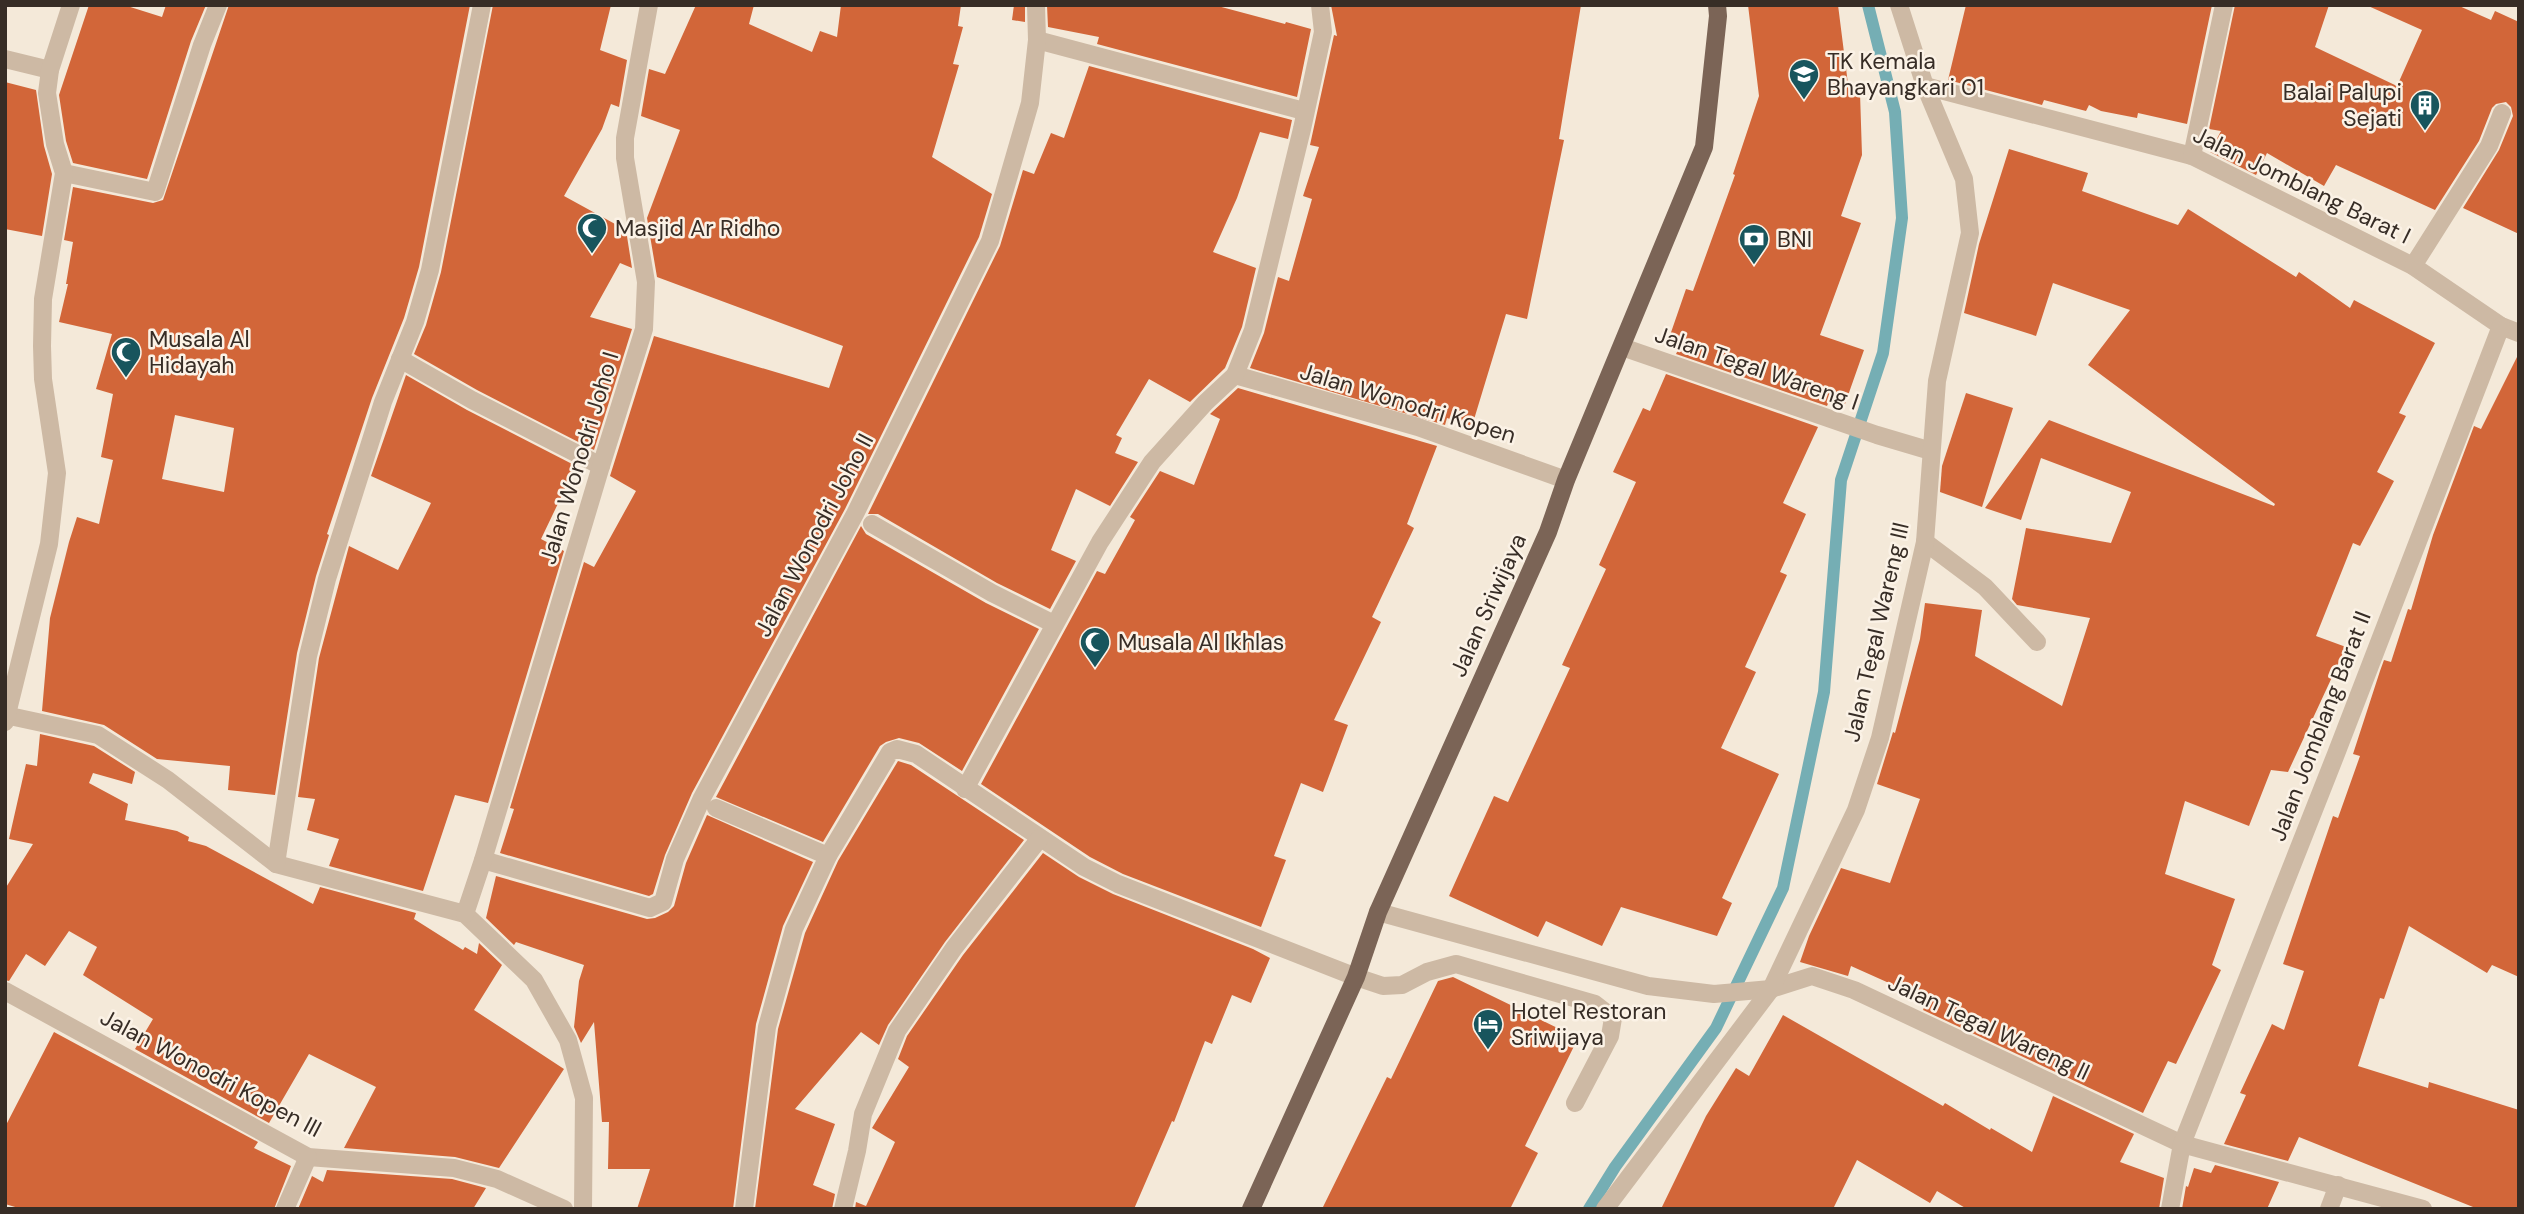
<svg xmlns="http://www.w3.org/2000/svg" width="2524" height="1214" font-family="'DM Sans',sans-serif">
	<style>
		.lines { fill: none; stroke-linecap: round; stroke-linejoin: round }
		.stream { stroke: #75aeb4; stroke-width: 12 }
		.building { fill: #d26639; fill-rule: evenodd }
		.minor { stroke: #cdb9a4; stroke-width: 18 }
		.major { stroke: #7b6456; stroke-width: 18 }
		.labels { text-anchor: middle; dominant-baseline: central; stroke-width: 5; stroke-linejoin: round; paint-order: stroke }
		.poi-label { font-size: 23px; fill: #372d26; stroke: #fbf2e6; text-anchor: start }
		.street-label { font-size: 23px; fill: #372d26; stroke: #fbf2e6 }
	</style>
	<rect width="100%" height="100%" fill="#f4e9d9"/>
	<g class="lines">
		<polyline class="stream" points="1589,1209 1615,1167 1716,1028 1783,888 1824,692 1841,480 1883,353 1902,218 1895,112 1868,5"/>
	</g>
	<g class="building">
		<polygon points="89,5 124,5 162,17 166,5 206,5 191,41 147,179 73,163 66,141 59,95"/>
		<path d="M229,5H470L419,267L404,318L372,398L327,534L329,535L316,576L297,653L275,795L228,790L230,766L157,759L104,725L42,711L50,618L69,542L77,517L99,524L113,460L101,457L113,394L96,389L112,334L59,322L68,284H66L73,242L64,240L73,187L153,203L163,200ZM175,415L234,428L224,492L162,479Z"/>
		<polygon points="493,5 611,5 600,50 627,60 619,107 611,104 602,129 564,196 626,230 632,268 620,263 590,317 632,329 594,450 477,390 414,354 426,325 441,272"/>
		<polygon points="696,5 754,5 749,24 812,52 820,31 837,37 841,5 961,5 958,26 963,27 953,64 959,65 932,157 992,194 979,237 845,509 692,793 665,855 653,894 649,896 500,853 514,809 510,808 584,562 594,567 636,491 610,476 654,336 829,388 843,346 657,277 647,218 680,130 641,116 649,69 665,74"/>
		<polygon points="1014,5 1025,5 1025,22 1012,20"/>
		<polygon points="1047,5 1214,5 1285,24 1286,22 1311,29 1297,97 1097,44 1099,37 1048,27"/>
		<polygon points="1331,5 1581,5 1559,139 1564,140 1527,319 1506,314 1472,426 1447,418 1445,425 1250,368 1264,333 1278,277 1289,281 1312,199 1303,196 1319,147 1310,145 1334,35 1337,36"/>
		<polygon points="1748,5 1838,5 1849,92 1860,93 1862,155 1841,216 1861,223 1820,335 1864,350 1845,404 1830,399 1827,406 1676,354 1679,348 1667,344 1686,289 1693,291 1735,175 1733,174 1759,96"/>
		<polygon points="1966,5 2212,5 2187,124 2138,113 2137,118 2101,111 2089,105 2086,111 2044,100 2042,105 1948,80"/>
		<polygon points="2235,5 2329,5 2315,47 2397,86 2422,30 2366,5 2457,5 2491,20 2495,11 2519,22 2519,234 2463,208 2499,150 2513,116 2511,107 2506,102 2496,104 2492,108 2479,141 2435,210 2336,165 2324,186 2267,153 2256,175 2210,152 2221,131 2209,129"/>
		<polygon points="1089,66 1292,120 1288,139 1260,132 1237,198 1213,252 1256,268 1242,327 1225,368 1190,402 1149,379 1116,435 1122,438 1115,453 1138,462 1110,506 1076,489 1051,550 1076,561 1050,609 997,583 878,514 868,514 1000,246 1023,170 1034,174 1051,133 1064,138"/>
		<polygon points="5,82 36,90 44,146 52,174 42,236 5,229"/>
		<polygon points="2009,149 2088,173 2082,191 2178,225 2188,209 2296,277 2299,272 2350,308 2354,300 2435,343 2399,413 2406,416 2377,472 2394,481 2360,546 2353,543 2316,636 2346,647 2288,772 2271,770 2249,826 2185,801 2165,874 2235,899 2212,965 2221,970 2176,1064 2168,1061 2143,1113 1923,1010 1927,1000 1851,966 1848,976 1800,962 1809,936 1841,868 1890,883 1920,799 1877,784 1893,732 1895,733 1920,639 1925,603 1982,610 1975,656 2062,706 2090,618 2017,605 2012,599 2026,528 2111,543 2131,492 2041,458 2021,520 1985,508 2049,420 2274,506 2275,504 2088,365 2130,310 2053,283 2036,336 1964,313 1979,244"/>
		<polygon points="2519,353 2519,977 2492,965 2487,973 2409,926 2384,999 2380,998 2358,1066 2428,1088 2429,1082 2519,1110 2519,1209 2478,1209 2299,1137 2288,1161 2224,1144 2246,1095 2240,1093 2272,1024 2284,1030 2304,971 2283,964 2333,816 2338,818 2360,756 2353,754 2380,671 2384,660 2391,662 2408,609 2411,610 2433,535 2474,426 2481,429"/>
		<polygon points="1666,374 1818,427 1783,503 1806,514 1780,572 1787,575 1745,667 1756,672 1721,748 1779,774 1722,898 1732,903 1717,936 1621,907 1602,946 1546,921 1538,937 1449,896 1494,796 1508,802 1570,668 1562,665 1606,569 1599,565 1636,482 1613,472 1643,408 1650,411"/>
		<polygon points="406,375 467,410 576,466 541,539 564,551 488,803 455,795 423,891 329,866 339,839 307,830 315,799 298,797 319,658 349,546 398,570 431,503 371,476"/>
		<polygon points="1238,388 1437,446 1407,524 1414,528 1372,617 1381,622 1334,720 1348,725 1323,792 1301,783 1274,856 1286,860 1261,927 1123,874 1090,857 981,784 1097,571 1105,574 1135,520 1130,517 1160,471 1194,485 1220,419 1210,414"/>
		<polygon points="1966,393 2013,408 1982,507 1940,492 1942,466"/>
		<polygon points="861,526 866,534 986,603 1039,629 962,771 919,743 899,738 886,742 880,746 823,842 716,797"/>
		<polygon points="40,734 94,746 135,772 132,784 93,773 89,783 128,804 125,820 177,831 189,837 188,841 206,846 313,904 320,887 416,913 414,919 463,950 465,947 477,954 479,943 502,965 474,1010 564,1069 499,1168 455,1157 344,1148 376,1087 309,1054 269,1123 135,1049 153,1019 83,975 97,947 69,931 45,966 26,954 9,981 5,980 5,889 33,844 9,839 26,764 37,766"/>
		<polygon points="898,761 911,765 1024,840 945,942 888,1025 879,1045 861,1032 795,1109 835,1124 813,1185 835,1194 832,1209 755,1209 778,1029 805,933 838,861"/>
		<polygon points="707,815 813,862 783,926 756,1024 733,1209 637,1209 650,1169 608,1169 609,1122 602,1122 594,1022 581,1043 574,1027 579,981 584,965 516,942 514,945 486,918 496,876 647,919 655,918 668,912 674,906 686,863"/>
		<polygon points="1043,853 1079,877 1113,894 1253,949 1270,958 1251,1003 1232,995 1212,1044 1205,1041 1174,1122 1172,1121 1134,1209 855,1209 856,1202 866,1206 895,1142 872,1128 909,1067 898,1059 907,1036 963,955"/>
		<polygon points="1453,977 1578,1038 1525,1146 1538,1153 1510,1209 1322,1209 1387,1077 1391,1079 1438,981"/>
		<polygon points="1783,1015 1943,1106 1945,1103 1990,1130 1991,1128 2032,1152 2053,1096 2134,1134 2120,1162 2164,1178 2159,1209 1967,1209 1937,1191 1930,1203 1857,1160 1833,1209 1661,1209 1706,1116 1736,1068 1749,1076"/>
		<polygon points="54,1032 258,1142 254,1148 291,1166 274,1209 22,1209 5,1204 5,1127"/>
		<polygon points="2215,1165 2279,1182 2267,1209 2182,1209 2186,1186 2188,1187 2194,1168 2211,1173"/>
		<polygon points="327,1170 452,1179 486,1188 473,1209 298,1209 312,1176 323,1182"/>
	</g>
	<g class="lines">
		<g class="minor">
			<polyline points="1037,40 1304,111"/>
			<polyline points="5,59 50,70"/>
			<polyline points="1925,86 2192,156 2413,266 2501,326 2519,333"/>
			<polyline points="2192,156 2224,5"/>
			<polyline points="64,173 155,192 202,45 218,5"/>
			<polyline points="2413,266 2489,146 2502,113"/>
			<polyline points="1622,347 1877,435 1931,451"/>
			<polyline points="400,359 472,400 601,466"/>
			<polyline points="1235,375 1418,427 1566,480"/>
			<polyline points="872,524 992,593 1054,624"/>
			<polyline points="1925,542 1985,587 2037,642"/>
			<polyline points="5,715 98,735 168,780 276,864 465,914 534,980 568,1040 584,1098 583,1209"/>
			<polyline points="5,722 49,544 57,473 43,379 42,346 43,299 64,173 55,144 47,93 50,70 71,5"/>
			<polyline points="965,789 1100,542 1152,462 1205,403 1235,375 1253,330 1302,129 1323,32 1320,5"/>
			<polyline points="716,808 828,856"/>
			<polyline points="483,860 650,908 663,902 675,859 702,798 855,514 990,241 1030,103 1037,40 1036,5"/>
			<polyline points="276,864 308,656 327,579 383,402 415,322 430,270 482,5"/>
			<polyline points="1378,912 1648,986 1714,994 1771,989 1812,976 1854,990 2182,1144 2423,1209"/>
			<polyline points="465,914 483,860 601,466 644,329 646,282 625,158 625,138 649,5"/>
			<polyline points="5,991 308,1157 454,1168 497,1179 564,1209"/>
			<polyline points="285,1209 308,1157"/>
			<polyline points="744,1209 767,1027 794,929 828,856 890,752 897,749 916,754 1084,867 1118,884 1356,977 1383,986 1402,985 1427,972 1456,964 1595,1004 1613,1018 1610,1036 1575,1103"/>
			<polyline points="843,1209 857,1151 863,1114 897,1031 954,948 1040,838"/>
			<polyline points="1605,1209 1771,989 1856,810 1880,738 1925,542 1937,381 1970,233 1964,179 1925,86 1899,5"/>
			<polyline points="2170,1209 2182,1144 2336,754 2501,326"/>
			<polyline points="2329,1209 2338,1185"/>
		</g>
		<polyline class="major" points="1251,1209 1356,977 1378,912 1548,532 1566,480 1704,147 1718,16 1717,5"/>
	</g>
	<defs>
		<g id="school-pin" transform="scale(1.575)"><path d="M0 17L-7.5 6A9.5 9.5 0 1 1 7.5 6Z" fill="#18555d" stroke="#fbf2e6"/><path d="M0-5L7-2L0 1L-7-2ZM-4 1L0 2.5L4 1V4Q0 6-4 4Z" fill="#fff"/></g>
		<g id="building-pin" transform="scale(1.575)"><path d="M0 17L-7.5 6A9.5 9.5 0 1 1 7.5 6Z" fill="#18555d" stroke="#fbf2e6"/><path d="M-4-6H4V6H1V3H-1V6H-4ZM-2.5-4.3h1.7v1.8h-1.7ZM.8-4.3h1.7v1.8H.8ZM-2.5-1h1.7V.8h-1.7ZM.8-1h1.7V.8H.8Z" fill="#fff"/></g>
		<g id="mosque-pin" transform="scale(1.575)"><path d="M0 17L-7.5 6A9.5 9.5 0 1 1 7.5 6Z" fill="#18555d" stroke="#fbf2e6"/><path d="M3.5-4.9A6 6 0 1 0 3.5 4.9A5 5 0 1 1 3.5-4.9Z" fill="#fff"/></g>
		<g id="bank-pin" transform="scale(1.575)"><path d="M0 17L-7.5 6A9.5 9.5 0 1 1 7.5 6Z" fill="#18555d" stroke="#fbf2e6"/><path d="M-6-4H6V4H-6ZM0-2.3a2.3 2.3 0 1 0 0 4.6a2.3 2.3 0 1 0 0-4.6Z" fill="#fff"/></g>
		<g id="hotel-pin" transform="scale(1.575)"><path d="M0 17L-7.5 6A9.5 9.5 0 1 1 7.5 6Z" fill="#18555d" stroke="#fbf2e6"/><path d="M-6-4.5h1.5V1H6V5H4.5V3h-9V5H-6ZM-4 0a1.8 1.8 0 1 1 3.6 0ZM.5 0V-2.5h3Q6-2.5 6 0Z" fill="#fff"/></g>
	</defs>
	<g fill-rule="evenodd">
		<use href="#school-pin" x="1804" y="74"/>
		<use href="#building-pin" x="2425" y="105"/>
		<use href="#mosque-pin" x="592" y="228"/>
		<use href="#bank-pin" x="1754" y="239"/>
		<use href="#mosque-pin" x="126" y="352"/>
		<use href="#mosque-pin" x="1095" y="642"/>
		<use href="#hotel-pin" x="1488" y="1024"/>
	</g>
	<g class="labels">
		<g class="poi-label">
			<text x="1827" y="61">TK Kemala<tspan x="1827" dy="26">Bhayangkari 01</tspan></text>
			<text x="2402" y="92" text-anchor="end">Balai Palupi<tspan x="2402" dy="26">Sejati</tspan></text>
			<text x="615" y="228">Masjid Ar Ridho</text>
			<text x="1777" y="239">BNI</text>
			<text x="149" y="339">Musala Al<tspan x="149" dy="26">Hidayah</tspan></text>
			<text x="1118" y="642">Musala Al Ikhlas</text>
			<text x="1511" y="1011">Hotel Restoran<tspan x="1511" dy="26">Sriwijaya</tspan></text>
		</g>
		<g class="street-label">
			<text transform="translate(2302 185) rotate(26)">Jalan Jomblang Barat I</text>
			<text transform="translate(1757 368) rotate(19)">Jalan Tegal Wareng I</text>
			<text transform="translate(1408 403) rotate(17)">Jalan Wonodri Kopen</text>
			<text transform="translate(579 458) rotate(-73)">Jalan Wonodri Joho I</text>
			<text transform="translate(814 535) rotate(-62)">Jalan Wonodri Joho II</text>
			<text transform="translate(1488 605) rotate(-66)">Jalan Sriwijaya</text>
			<text transform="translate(1876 632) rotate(-77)">Jalan Tegal Wareng III</text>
			<text transform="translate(2320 726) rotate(-69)">Jalan Jomblang Barat II</text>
			<text transform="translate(1989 1027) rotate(25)">Jalan Tegal Wareng II</text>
			<text transform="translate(211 1073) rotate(28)">Jalan Wonodri Kopen III</text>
		</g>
	</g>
	<rect width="2524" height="1214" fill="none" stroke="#372d26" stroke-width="14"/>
</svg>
